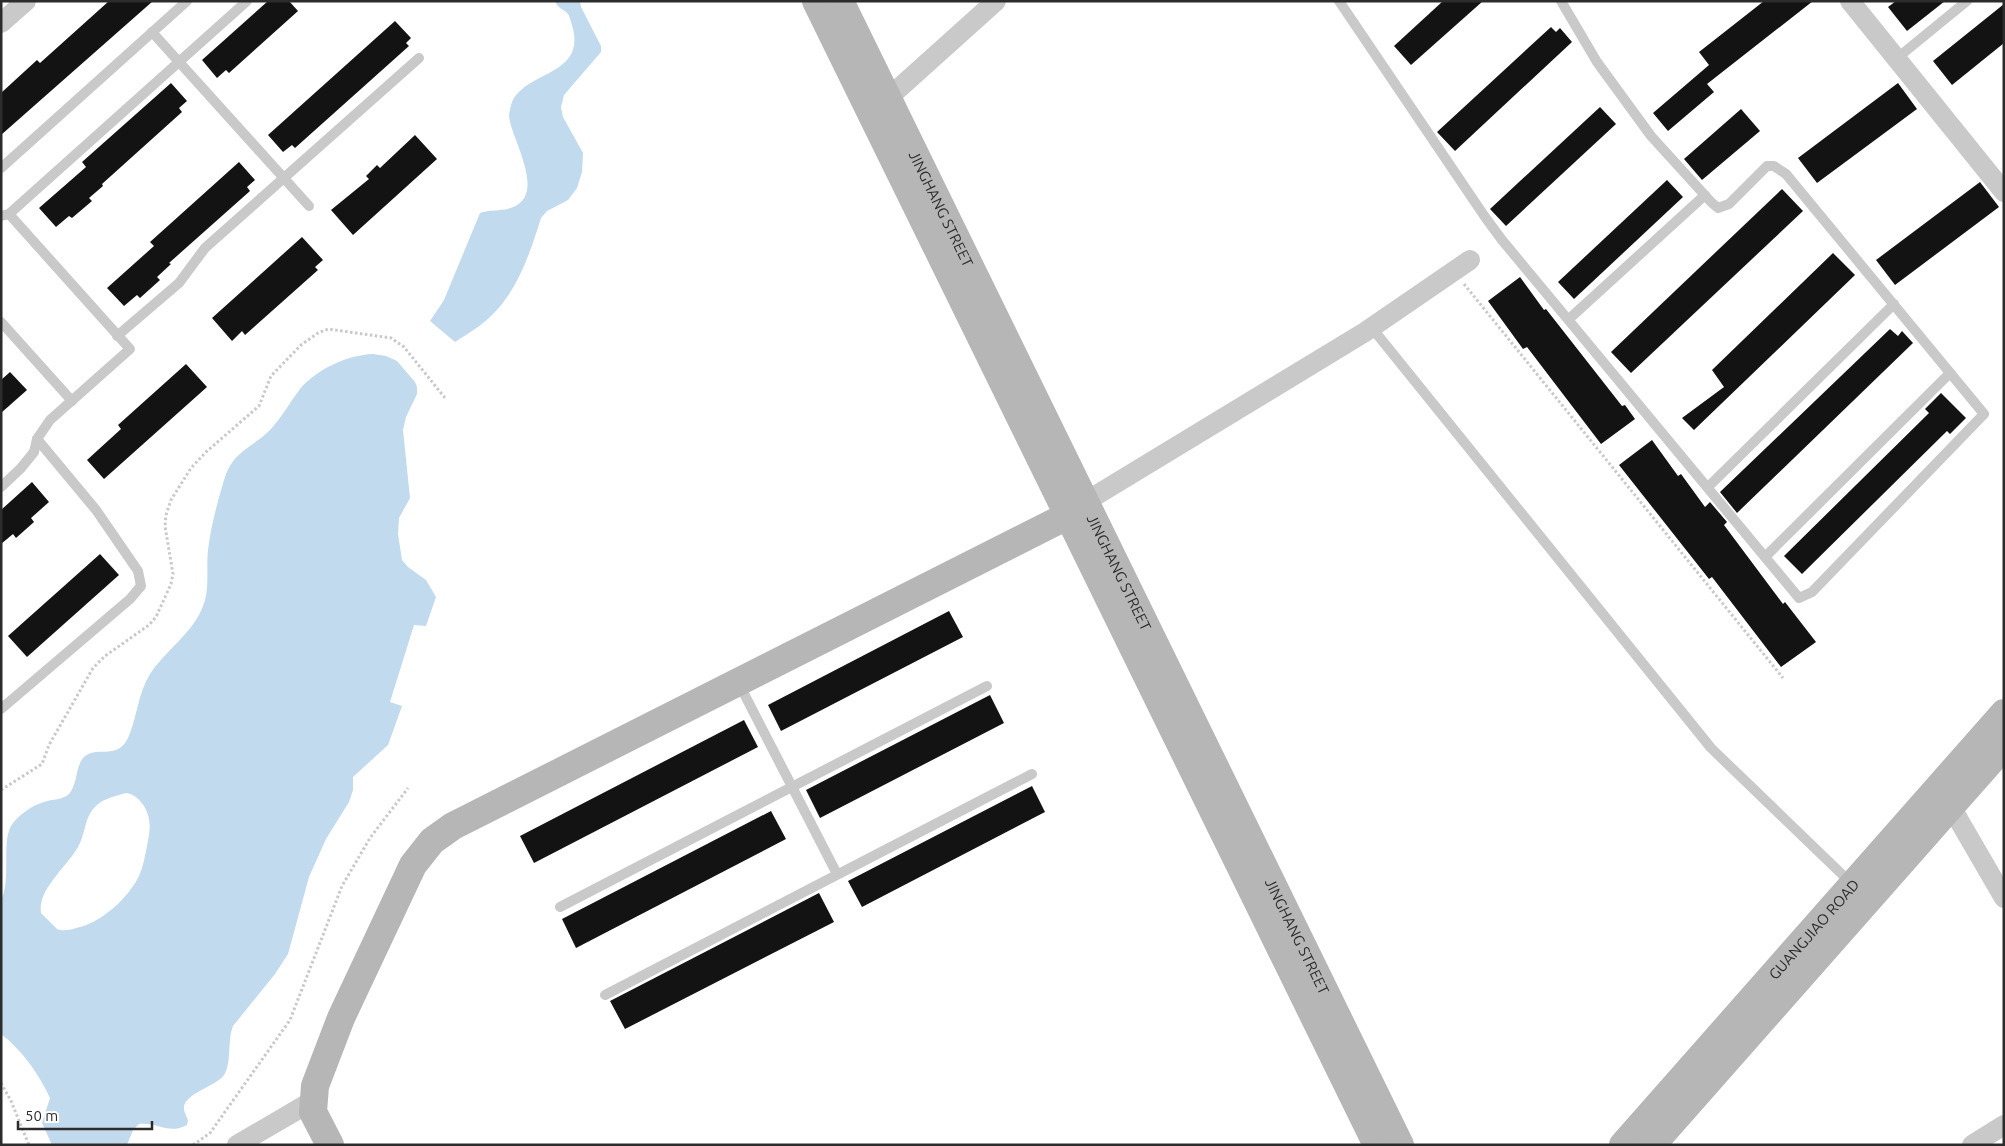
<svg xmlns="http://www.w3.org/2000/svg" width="2005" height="1146" font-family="Ubuntu,sans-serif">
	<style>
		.water { fill: #c2daee; fill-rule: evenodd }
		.building { fill: #131313 }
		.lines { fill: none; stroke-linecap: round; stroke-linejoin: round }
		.path { stroke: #c9c9c9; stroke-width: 3; stroke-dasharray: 2.5 2.5; stroke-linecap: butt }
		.lane { stroke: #c9c9c9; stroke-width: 10 }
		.street { stroke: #c9c9c9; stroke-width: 20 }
		.secondary { stroke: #b6b6b6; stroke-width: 28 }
		.labels { text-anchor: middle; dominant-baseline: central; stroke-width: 5; stroke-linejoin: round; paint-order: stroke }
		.street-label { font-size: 15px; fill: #2c2c2c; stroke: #fff }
	</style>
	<rect width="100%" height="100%" fill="#fff"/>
	<g class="water">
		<path d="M555,1H580L581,7L601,46V52L564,95L561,107L563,117L583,153L582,172L577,188L568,200L547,211L541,218C531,250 519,287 495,312C484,324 469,333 455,342L430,321L444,300L480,213C491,209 507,212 517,205C544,189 511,138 509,116C509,113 511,105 512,102C526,71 584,76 573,29C572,25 570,17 568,14C564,9 558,9 555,1Z"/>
		<path d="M373,354L386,356L397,361L415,382L417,387V394L406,417L403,430L410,498L399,518L398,534L402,560L408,567L426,580L436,597L426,626L414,625L390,702L402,706L388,745L353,777V790L349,802L326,839L309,877L288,954L275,974L233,1026C227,1041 232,1063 224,1075C217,1086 182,1094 184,1109C184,1112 187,1117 188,1120L187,1125C168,1135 158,1122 139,1124L133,1130L127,1145H52L42,1123L50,1098C39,1074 22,1050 1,1034V900C12,878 0,839 13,823C20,814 33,805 44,802C52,799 63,800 69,794C78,784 75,765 85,756C99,746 117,760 128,738C137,718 138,693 150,674C166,650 193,633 203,606C210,589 206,568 208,550C211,525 218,500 225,477C234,450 254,447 271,429C282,417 290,402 300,389C317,369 347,355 373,354ZM126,793C134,794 139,799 144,806C152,820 150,831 147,846C145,856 143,867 139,876C128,898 103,921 80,927C73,929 64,932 57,929L41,913C37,888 70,865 80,843C86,830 85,815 97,805C105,798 116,796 126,793Z"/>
	</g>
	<g class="building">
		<polygon points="109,1 153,1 1,135 1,93 37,60 40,63"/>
		<polygon points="268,1 289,1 298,11 229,73 226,70 217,78 202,60"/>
		<polygon points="1443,1 1483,1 1411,65 1394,46"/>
		<polygon points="1764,1 1813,1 1707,84 1714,92 1668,131 1653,113 1709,65 1699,52"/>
		<polygon points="1896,1 1945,1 1907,31 1888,7"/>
		<polygon points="2004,4 2004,43 1952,85 1933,61"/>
		<polygon points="395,21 411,38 406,43 409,46 295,148 292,145 283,152 268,135"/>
		<polygon points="1551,27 1556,32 1560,28 1572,42 1455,151 1437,132"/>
		<polygon points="171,83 187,101 179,108 182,112 102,184 103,186 89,198 92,201 72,218 69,216 56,227 39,208 86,167 82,162"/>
		<polygon points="1898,83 1917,109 1817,183 1798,158"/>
		<polygon points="1600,107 1616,124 1506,226 1490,209"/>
		<polygon points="1741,109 1760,131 1702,180 1684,159"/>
		<polygon points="415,135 437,159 353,235 331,210 369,179 366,176 377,165 380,168"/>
		<polygon points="239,162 255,180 247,187 250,191 169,263 171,264 157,277 160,280 140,298 137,295 124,306 107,288 154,246 150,242"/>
		<polygon points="1667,180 1683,197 1574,299 1558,282"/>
		<polygon points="1980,182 1999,207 1895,285 1876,260"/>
		<polygon points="1782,189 1803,211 1631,373 1611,352"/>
		<polygon points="302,237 323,260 315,267 318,270 245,335 242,331 232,341 212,318"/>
		<polygon points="1833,253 1855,275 1694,430 1682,418 1724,387 1712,370"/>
		<polygon points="1520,277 1544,310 1546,309 1622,406 1625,405 1635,419 1601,444 1527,347 1523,349 1488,301"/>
		<polygon points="1890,329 1898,336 1902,331 1913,343 1737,513 1720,492"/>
		<polygon points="186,364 207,387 104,479 87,460 121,429 118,425"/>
		<polygon points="10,372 27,390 1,413 1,380"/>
		<polygon points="1941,393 1966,418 1950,434 1947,431 1802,574 1784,556 1929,413 1925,409"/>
		<polygon points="1652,440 1678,476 1681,474 1705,507 1710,502 1727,522 1724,525 1783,604 1785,602 1816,642 1781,667 1712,577 1709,579 1619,465"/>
		<polygon points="32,482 49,502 31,518 34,522 16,538 13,534 1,544 1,510"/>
		<polygon points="100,554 119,575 27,657 8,636"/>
		<polygon points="949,611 963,637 781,731 768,705"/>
		<polygon points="990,695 1004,723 820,818 806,790"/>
		<polygon points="744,720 758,747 534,863 520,836"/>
		<polygon points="1032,786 1045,812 862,907 848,881"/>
		<polygon points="771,811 786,839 576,948 562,919"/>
		<polygon points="819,893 834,922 625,1029 610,1001"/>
	</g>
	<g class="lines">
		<g class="path">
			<polyline points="1464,284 1783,678"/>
			<polyline points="1,790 42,764 49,745 93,668 105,656 149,625 156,617 171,584 173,574 165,526 166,515 171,500 191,468 206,452 259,406 271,376 301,345 318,333 328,329 391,338 404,347 445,398"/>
			<polyline points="1,1083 11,1101 29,1145"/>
			<polyline points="193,1145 210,1133 290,1020 342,886 370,838 408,788"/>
		</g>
		<g class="lane">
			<polyline points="1339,1 1485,217 1502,240 1799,598 1812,592 1984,414 1786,174 1774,166 1767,166 1729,204 1718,208 1711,202 1651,136 1597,62 1561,1"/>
			<polyline points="152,32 309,206"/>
			<polyline points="1896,59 1967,1"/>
			<polyline points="1,168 187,1"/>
			<polyline points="1,216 9,214 247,1"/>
			<polyline points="1569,319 1705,195"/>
			<polyline points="1,322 72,401"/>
			<polyline points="1372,328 1711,748 1851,883"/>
			<polyline points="117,336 179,283 205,248 419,58"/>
			<polyline points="1,487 21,468 34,452 37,439 50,420 130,349 9,214"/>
			<polyline points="1708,487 1894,304"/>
			<polyline points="1765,557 1950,373"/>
			<polyline points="738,682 837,874"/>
			<polyline points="1,709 130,599 141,586 138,571 96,510 37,439"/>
			<polyline points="560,907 987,686"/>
			<polyline points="605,995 1032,774"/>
		</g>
		<g class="street">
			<polyline points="1850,1 2004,192"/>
			<polyline points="1,23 26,1"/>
			<polyline points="887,99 996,1"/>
			<polyline points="1085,502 1365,332 1470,260"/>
			<polyline points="1950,805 2004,898"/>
			<polyline points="237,1145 314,1100"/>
			<polyline points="1972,1145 2004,1125"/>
		</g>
		<g class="secondary">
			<polyline points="816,1 1377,1145"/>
			<path id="s1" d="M840,1L1400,1145"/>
			<polyline points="330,1145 313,1112 315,1086 341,1018 413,865 432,841 453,826 1067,516"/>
			<path id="s2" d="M1623,1145L2004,713"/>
			<polyline points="1652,1145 2004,746"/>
		</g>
	</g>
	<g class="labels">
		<g class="street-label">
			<text stroke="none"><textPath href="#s1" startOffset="231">JINGHANG STREET</textPath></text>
			<text stroke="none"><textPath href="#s1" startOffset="636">JINGHANG STREET</textPath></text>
			<text stroke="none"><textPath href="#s2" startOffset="288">GUANGJIAO ROAD</textPath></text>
			<text stroke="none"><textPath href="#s1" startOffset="1041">JINGHANG STREET</textPath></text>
		</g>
	</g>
	<rect width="2005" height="1146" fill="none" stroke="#2c2c2c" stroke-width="5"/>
	<path d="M18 1121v8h134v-8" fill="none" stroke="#2c2c2c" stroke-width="2.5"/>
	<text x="25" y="1121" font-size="15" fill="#2c2c2c" stroke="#ffffff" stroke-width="4" paint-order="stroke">50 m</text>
</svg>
